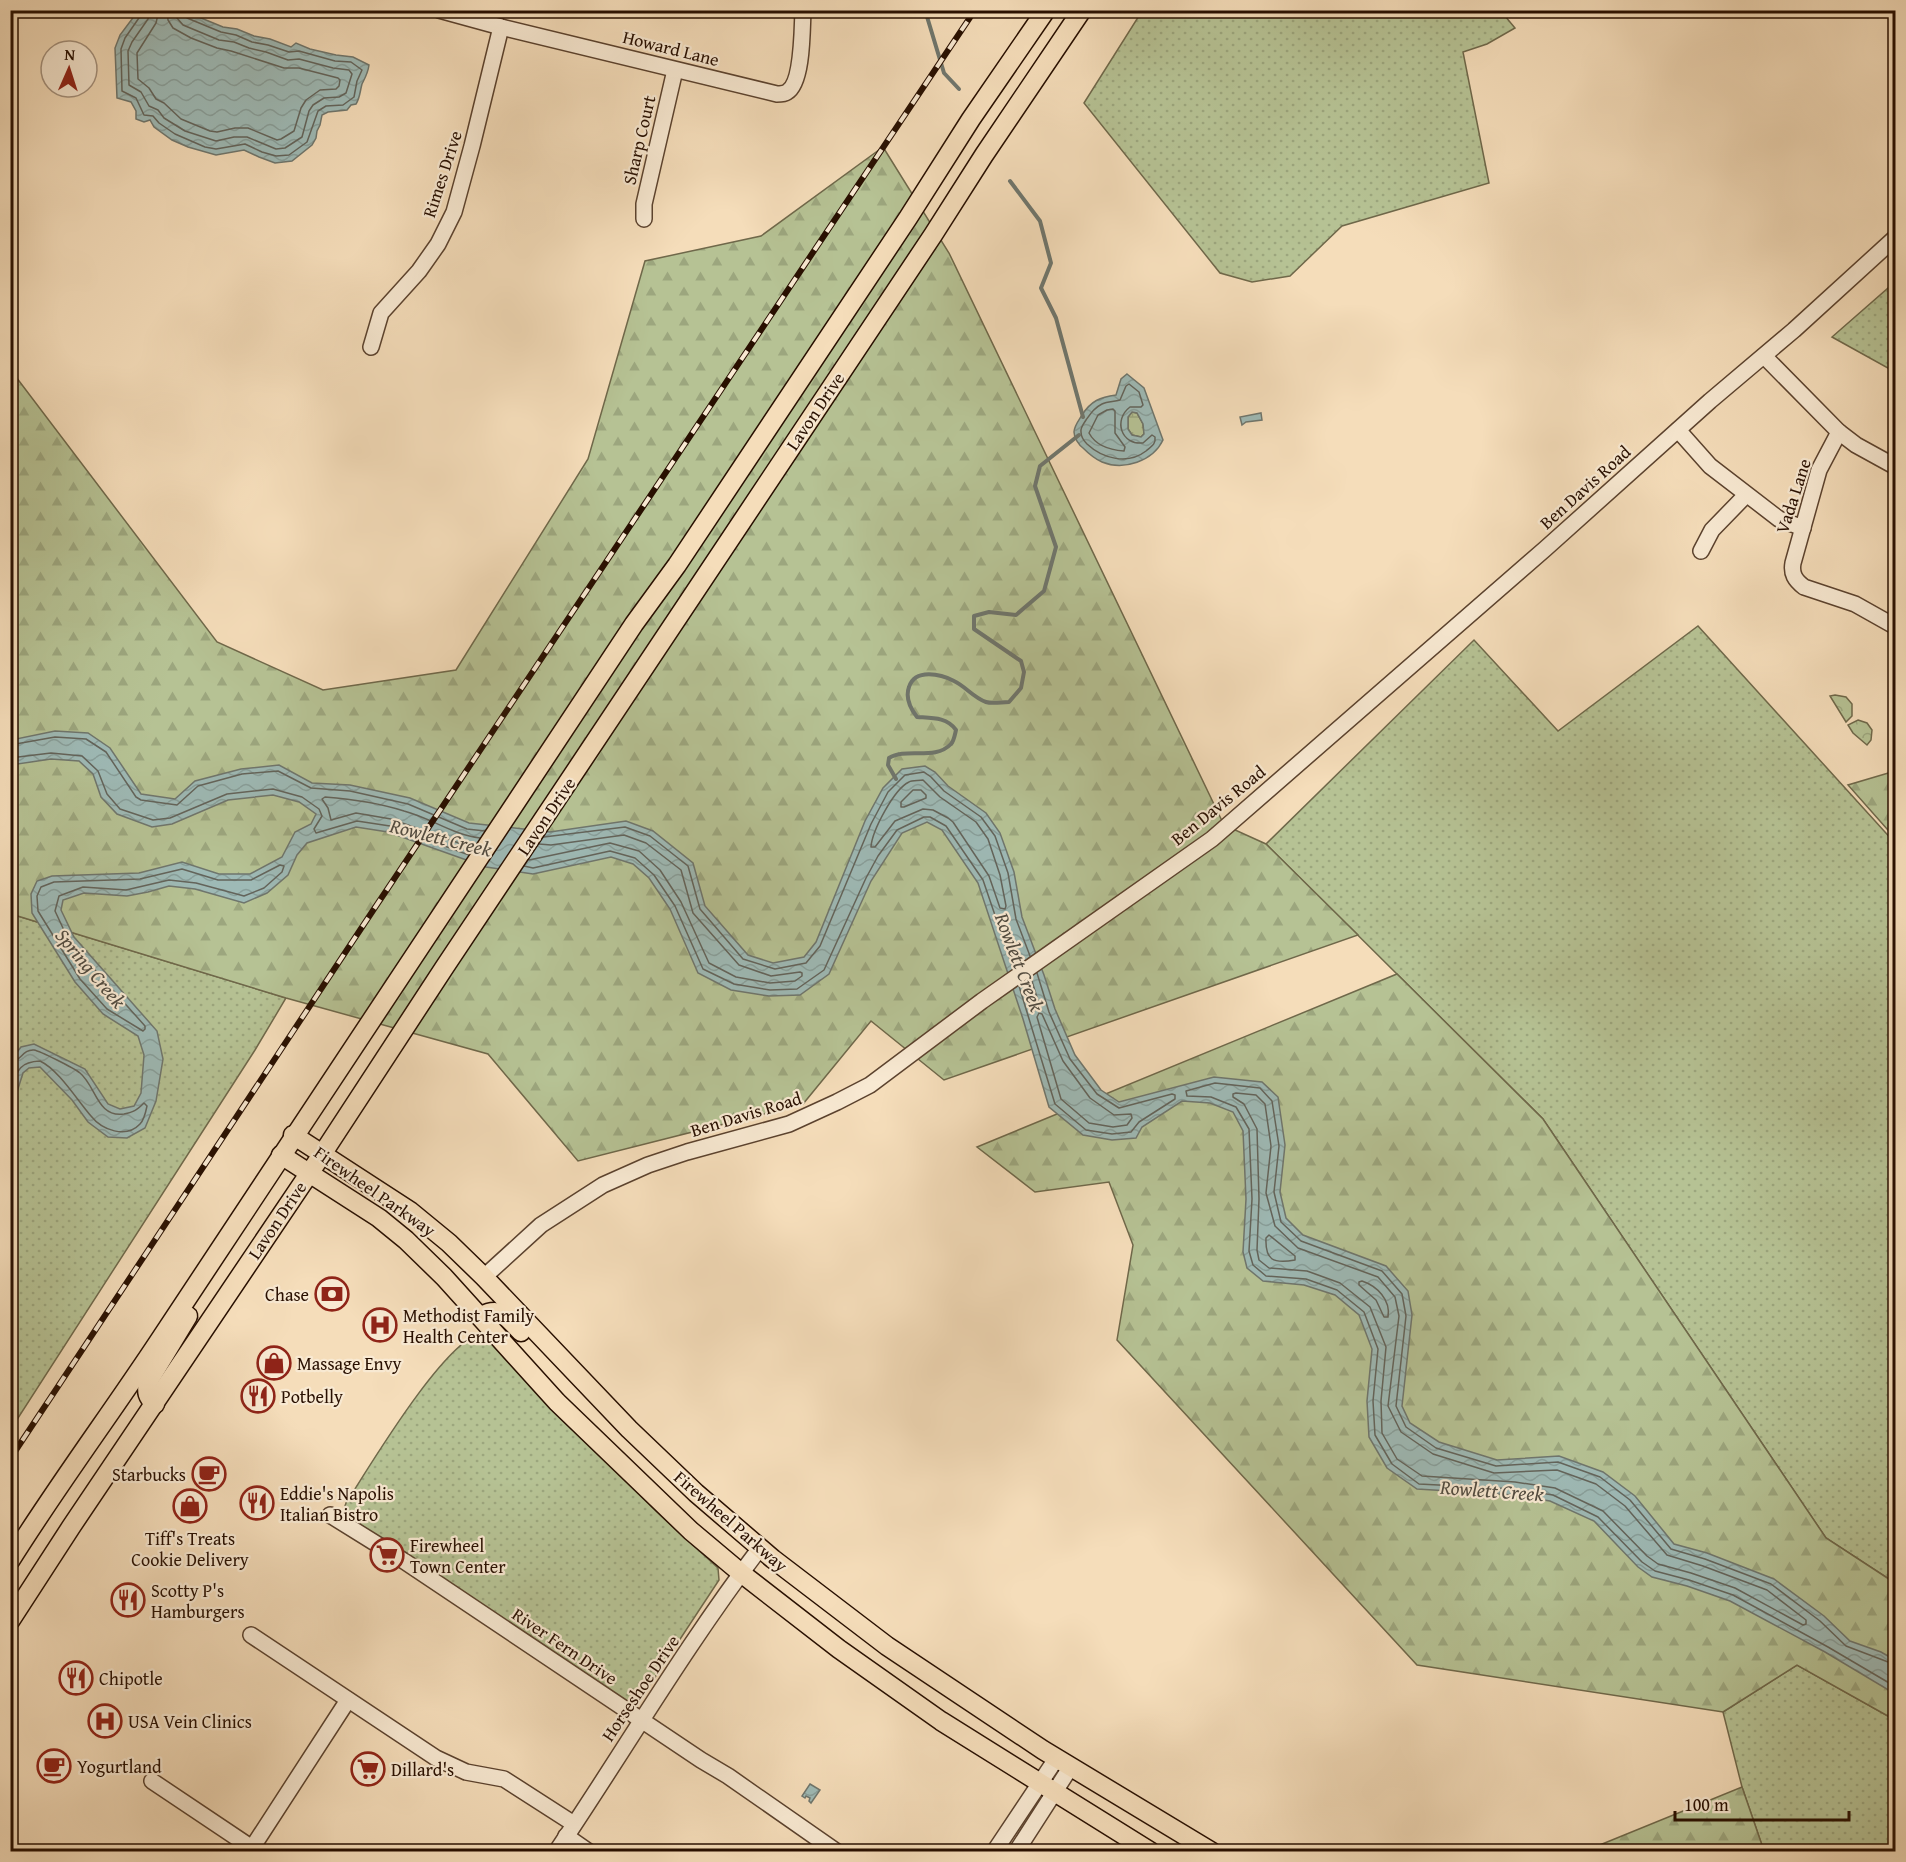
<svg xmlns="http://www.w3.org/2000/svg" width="1906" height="1862" font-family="'Gentium Book Plus',serif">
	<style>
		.grass { fill: url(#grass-dots); stroke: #6f684a; stroke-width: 1.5 }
		.forest { fill: url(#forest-firs); stroke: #6f684a; stroke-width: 1.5 }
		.wetland { fill: url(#wetland-marsh); stroke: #6f684a; stroke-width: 1.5 }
		.park { fill: url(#park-crowns); stroke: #6f684a; stroke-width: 1.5 }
		.water { fill: url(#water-waves); stroke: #6f766d; stroke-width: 1.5; fill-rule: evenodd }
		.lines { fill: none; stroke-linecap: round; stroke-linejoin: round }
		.shore { stroke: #63645b; stroke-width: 1.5 }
		.stream { stroke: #6f766d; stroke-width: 4 }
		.minor-casing { stroke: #5b422e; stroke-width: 18 }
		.major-casing { stroke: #280f00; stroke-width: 21 }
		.minor { stroke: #f8e9d2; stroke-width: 15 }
		.major { stroke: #f5ddba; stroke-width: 18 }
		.rail-casing { stroke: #280f00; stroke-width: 6 }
		.rail { stroke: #f8e9d2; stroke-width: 4; stroke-dasharray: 11; stroke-linecap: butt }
		.labels { text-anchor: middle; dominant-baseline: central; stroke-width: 4.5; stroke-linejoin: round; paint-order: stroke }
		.street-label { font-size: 18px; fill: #280f00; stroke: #f8e9d2 }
		.poi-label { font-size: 18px; fill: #280f00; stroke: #f8e9d2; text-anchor: start }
		.water-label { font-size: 20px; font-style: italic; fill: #514b40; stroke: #f8e9d2 }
	</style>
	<defs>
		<pattern id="grass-dots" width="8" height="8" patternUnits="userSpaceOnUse" patternTransform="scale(1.5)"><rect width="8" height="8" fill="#b6c294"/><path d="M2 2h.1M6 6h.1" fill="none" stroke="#9ca67e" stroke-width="1.8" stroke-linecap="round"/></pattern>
		<pattern id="forest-firs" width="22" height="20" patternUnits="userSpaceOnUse" patternTransform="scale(1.5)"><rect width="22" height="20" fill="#b6c294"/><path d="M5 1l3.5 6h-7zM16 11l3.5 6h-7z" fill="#9ca67e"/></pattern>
		<pattern id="wetland-marsh" width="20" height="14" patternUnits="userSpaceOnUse" patternTransform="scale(1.5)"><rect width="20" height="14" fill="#b6c294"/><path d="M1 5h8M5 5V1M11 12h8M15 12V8" fill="none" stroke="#9ca67e"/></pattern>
		<pattern id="park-crowns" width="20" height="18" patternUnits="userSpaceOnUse" patternTransform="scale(1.5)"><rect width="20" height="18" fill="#b6c294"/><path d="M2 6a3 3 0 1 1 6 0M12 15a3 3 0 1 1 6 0" fill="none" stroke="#9ca67e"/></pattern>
		<pattern id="water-waves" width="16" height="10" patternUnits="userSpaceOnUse" patternTransform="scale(1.5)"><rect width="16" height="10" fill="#9ebab6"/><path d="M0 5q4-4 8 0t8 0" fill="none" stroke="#889f9b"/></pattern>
	</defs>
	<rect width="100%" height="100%" fill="#f5ddba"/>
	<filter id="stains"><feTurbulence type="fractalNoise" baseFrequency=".00333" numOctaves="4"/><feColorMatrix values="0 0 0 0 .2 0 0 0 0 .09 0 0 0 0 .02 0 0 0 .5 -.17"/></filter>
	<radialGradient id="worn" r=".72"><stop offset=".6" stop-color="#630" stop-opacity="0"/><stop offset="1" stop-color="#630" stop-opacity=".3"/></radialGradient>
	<g class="grass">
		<polygon points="1500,10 1515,28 1487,44 1463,52 1489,183 1342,226 1290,276 1252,282 1220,273 1084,103 1142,11"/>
		<polygon points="1895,282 1895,372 1832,337"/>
		<polygon points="1698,626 1895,843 1895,1583 1826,1538 1543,1119 1266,844 1474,640 1558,731"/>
		<polygon points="11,914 286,998 255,1050 11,1429"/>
		<path d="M483,1333L656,1511L718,1568L719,1580L642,1697L636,1701L628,1703L346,1516L345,1506L346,1503C368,1469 446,1337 483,1333Z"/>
		<polygon points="1797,1665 1895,1720 1895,1851 1764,1851 1742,1787 1723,1712"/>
	</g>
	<g class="forest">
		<polygon points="883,147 949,253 1224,825 1266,844 1358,935 944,1080 871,1021 803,1104 578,1161 488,1054 286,998 11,914 10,369 217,642 323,690 456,670 588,459 645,261 761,236"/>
		<polygon points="1895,771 1895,838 1848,785"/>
		<polygon points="1397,974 1543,1119 1826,1538 1895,1583 1895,1720 1797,1665 1723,1712 1417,1665 1117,1340 1133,1245 1109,1182 1035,1192 977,1147"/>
		<polygon points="1742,1787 1764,1851 1585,1851"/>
	</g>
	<polygon class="wetland" points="1132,412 1137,413 1143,424 1144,434 1141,437 1132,435 1128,429 1128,417"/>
	<g class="park">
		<polygon points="1835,695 1846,697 1852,704 1852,716 1846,722 1830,696"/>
		<polygon points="1858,720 1867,723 1872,730 1871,740 1867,745 1853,733 1848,725"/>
	</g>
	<g class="water">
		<path d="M184,11L223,27L237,29L254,36L270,39L291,47L296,43L310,49L336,55L353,57L369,65C368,73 365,78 362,84C360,91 360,98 356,104L351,105L347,110L328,112L322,115L320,125L317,131L316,138L312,145L292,161L275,163L259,157L244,150L216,155L188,147L172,140L154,127L150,120L144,122L136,119V111L131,102L117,98L115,48L120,35L138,11Z"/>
		<path d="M1127,374L1144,388L1163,440C1153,461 1124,471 1102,462C1095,459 1089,454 1083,448C1079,445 1074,438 1074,432C1074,426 1079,420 1082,415C1091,401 1100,397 1116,395L1121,379ZM1132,412L1137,413L1143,424L1144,434L1141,437L1132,435L1128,429V417Z"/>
		<polygon points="1261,413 1262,420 1246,422 1242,425 1240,417"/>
		<polygon points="55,731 88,733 110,748 141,794 175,799 195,781 241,769 279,765 312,783 350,785 410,798 469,823 550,832 626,821 653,831 693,863 705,906 748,955 773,963 804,957 816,942 865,821 883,788 902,769 925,766 935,772 948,786 986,813 1000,833 1014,872 1022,917 1044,975 1055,1009 1075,1055 1101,1090 1119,1102 1214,1077 1262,1082 1278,1097 1285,1145 1280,1192 1286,1218 1303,1235 1386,1266 1408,1291 1412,1315 1402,1406 1410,1423 1439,1442 1497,1460 1559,1456 1603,1472 1635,1496 1674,1544 1707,1553 1774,1579 1824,1616 1850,1641 1881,1652 1895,1660 1895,1694 1825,1652 1730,1601 1687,1586 1652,1577 1638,1567 1594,1521 1550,1501 1514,1495 1417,1489 1387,1468 1369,1437 1367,1401 1372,1349 1359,1315 1335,1295 1304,1285 1263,1281 1247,1268 1243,1252 1246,1199 1243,1131 1233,1112 1210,1103 1182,1101 1142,1127 1136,1138 1112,1140 1083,1135 1049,1107 1023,1019 978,883 942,830 927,822 902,833 871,881 829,974 800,995 769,996 731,990 698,973 670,909 649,878 633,864 611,857 533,874 486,867 388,832 356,827 307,843 297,855 288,875 267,893 244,903 195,889 169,886 148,892 127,896 84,893 63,900 61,910 74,937 157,1031 163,1059 156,1101 145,1128 127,1138 108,1137 88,1122 72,1100 40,1067 29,1068 23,1073 11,1111 11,1060 21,1047 34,1044 85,1069 108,1104 120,1109 134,1106 141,1093 144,1055 138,1036 103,1014 75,982 32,913 31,894 37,881 52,876 139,873 182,862 219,874 250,874 282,857 295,832 311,824 316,814 299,802 273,795 228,800 172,824 152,827 117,814 101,797 93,774 79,761 51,759 11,765 11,740"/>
		<polygon points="810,1784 820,1790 811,1803 809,1801 810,1798 806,1796 805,1798 802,1796"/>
	</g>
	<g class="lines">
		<g class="shore">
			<polyline points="142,10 141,15 125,38 121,49 122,91 136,98 144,115 153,116 159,123 175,134 205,147 216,149 245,144 262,152 276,156 289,155 307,142 318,111 326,106 343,105 354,97 357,81 362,70 351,62 335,61 299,51 289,52 268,45 252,42 236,35 221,32 187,18 184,10"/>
			<polyline points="150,10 148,19 132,42 128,51 129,85 141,92 149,106 158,110 164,118 185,131 216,141 234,137 247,137 276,149 285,148 302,137 309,111 313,105 324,98 339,97 346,93 352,74 349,70 333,68 299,59 288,60 266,52 249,48 234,42 219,40 183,25 177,18 176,10"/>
			<polyline points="159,10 156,23 137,53 138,79 149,88 156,99 164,103 181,119 210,131 217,132 235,128 248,128 277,140 281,139 294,131 301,108 306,100 320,90 336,89 339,86 340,80 338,78 299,68 284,68 231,51 217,48 191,38 173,28 168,20 167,10"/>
			<path d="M1129,384L1139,392L1143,405L1141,407H1130C1113,420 1121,445 1143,443L1152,435L1155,437C1156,444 1152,446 1146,451C1128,465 1103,459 1087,444C1084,441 1081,437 1081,432C1080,428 1084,423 1086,420C1091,413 1094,408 1102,404C1108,401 1114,402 1120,400L1126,386Z"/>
			<path d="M1107,410L1113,409L1115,411V433L1125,447L1124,451C1109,450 1096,446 1089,433L1098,415Z"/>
			<polyline points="10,745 55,737 86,739 106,752 136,797 141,800 177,805 198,786 242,774 278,771 311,788 350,791 408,804 467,829 485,831"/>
			<polyline points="10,758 51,753 82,756 98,771 107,794 120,809 153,820 170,818 227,794 273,789 302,797 319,809 322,816 314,829 316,833 357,821 390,826 469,855"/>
			<path d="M923,780L940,797L976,822L988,839L1000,875L1006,906L1005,909L1000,908L989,876L953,822L948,818L933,810L923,809L895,821L875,847H871C872,831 894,789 909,782C912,780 919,781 923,780Z"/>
			<polygon points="913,790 921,790 926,795 926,798 904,807 901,807 901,802"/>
			<polyline points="544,837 625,827 650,836 688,866 700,909 743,959 775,969 806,963 820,946 871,824 888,792 905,775 924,772 931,777 944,791 981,817 995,836 1008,873 1016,919 1030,956"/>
			<path d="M473,848L391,819L356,813L331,820L328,808L322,799L325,797C351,799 379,803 404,811C431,818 453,835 480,838"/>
			<polyline points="529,860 610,843 639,851 660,870 681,902 709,963 736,977 770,983 795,981 802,976 802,973 800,972 771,976 739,965 693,913 681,870 646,843 624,835 551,845 539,844"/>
			<polygon points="280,865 284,866 282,872 264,888 244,896 196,883 169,880 126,890 83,887 59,896 55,911 69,941 145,1026 145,1029 143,1031 107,1009 80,979 38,911 37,896 41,887 54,882 140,879 182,869 218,880 251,880"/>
			<polyline points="524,866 533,868 610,851 635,858 654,875 675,906 703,969 734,984 770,990 797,989 824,970 866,878 878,856 897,830 924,817 930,817 946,826 983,880 1013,968"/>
			<polyline points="1025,982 1034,1009 1038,1010 1040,1007 1031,978"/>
			<polyline points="1019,986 1055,1104 1086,1130 1112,1134 1131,1132 1139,1122 1175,1099 1175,1095 1172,1094 1119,1108 1097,1094 1070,1059 1049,1012 1037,973"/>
			<polygon points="1039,1013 1042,1014 1063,1061 1090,1098 1114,1115 1131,1114 1132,1118 1127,1125 1113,1127 1089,1123 1061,1099 1037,1017"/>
			<path d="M10,1063C20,1062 23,1049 34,1050C40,1051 74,1068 80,1073C96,1086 97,1118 124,1114C134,1112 137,1110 144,1103L147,1106C146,1111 144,1120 140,1124C126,1139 102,1130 91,1116C77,1100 59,1070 40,1061C17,1062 17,1073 10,1092"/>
			<polygon points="1236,1093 1256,1095 1265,1104 1271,1146 1266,1193 1275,1226 1298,1248 1378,1277 1395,1297 1399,1316 1388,1406 1401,1432 1433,1454 1494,1473 1557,1470 1596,1484 1625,1506 1667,1555 1703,1566 1767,1590 1806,1620 1806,1624 1803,1625 1735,1588 1691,1573 1658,1564 1647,1556 1603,1511 1555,1488 1515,1482 1422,1476 1397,1459 1382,1433 1381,1401 1386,1347 1370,1307 1340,1283 1307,1271 1269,1268 1259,1260 1257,1250 1259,1199 1257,1129 1244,1104 1233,1097 1233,1094"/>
			<path d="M1269,1235L1295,1256V1260C1273,1264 1265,1260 1266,1238Z"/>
			<path d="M1362,1281C1377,1286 1391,1300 1388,1317H1384L1376,1300L1359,1285V1282Z"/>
			<polyline points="1896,1665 1846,1646 1820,1621 1771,1584 1705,1559 1671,1549 1630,1500 1600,1477 1558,1462 1496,1466 1436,1448 1406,1427 1396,1406 1406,1316 1402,1294 1382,1271 1301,1241 1281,1222 1274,1192 1279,1146 1272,1101 1260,1088 1215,1083 1186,1091 1187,1096 1211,1097 1236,1107 1249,1129 1252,1199 1249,1251 1253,1265 1266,1276 1306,1279 1337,1290 1364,1312 1378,1349 1373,1401 1375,1435 1392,1464 1419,1484 1515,1489 1553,1495 1598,1517 1642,1562 1655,1571 1689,1580 1733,1595 1828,1647 1896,1687"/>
		</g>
		<g class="stream">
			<polyline points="925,10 944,73 959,89"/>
			<polyline points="1010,181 1040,221 1051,263 1041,288 1056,318 1083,417"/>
			<path d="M896,779L888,765L889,758C906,747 935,761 951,744C954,741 955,734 956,730C947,717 932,718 917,717C910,708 905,698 909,687C915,668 941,674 954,681C965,686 974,698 986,702C992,704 1002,702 1009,702L1021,688L1024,672L1021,661L974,629V616L989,612L1016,615L1044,591L1056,547L1035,486L1040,466L1079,435"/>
		</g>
		<g class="minor-casing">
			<g id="minor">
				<path d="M439,10L501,27L777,94C781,94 784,94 787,92C803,83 802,28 803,10"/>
				<polyline points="644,219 644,204 675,70"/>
				<polyline points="371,347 381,313 419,271 438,244 454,212 472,146 501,27"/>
				<polyline points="1764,356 1839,432 1856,445 1896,467"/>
				<polyline points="1678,430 1710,466 1779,519 1803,528"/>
				<path d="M1839,432L1819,470L1793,563C1791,574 1795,580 1804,587L1855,604L1896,627"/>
				<polyline points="1701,551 1712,530 1746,495"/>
				<polyline points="484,1277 541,1225 603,1185 648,1165 687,1152 789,1124 837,1102 870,1085 982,1001 1212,839 1545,549 1710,401 1794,330 1896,237"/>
				<polyline points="330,1515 404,1561 701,1760 728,1776 837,1852"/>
				<polyline points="251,1635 436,1758 466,1772 504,1779 574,1824"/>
				<polyline points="152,1781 252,1848 348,1700"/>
				<polyline points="566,1836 589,1852"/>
				<path d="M556,1852C624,1751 686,1645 760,1548"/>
				<polyline points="994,1852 1056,1759"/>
				<polyline points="1016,1852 1070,1768"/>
			</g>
		</g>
		<g class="major-casing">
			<g id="major">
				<polyline points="293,1135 410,1211 449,1243 484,1277 629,1429 696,1493 773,1559 887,1646 1043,1750 1212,1852"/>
				<polyline points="281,1155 379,1218 406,1240 444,1277 557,1402 691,1531 741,1573 839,1649 941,1721 1151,1852"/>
				<path d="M481,1316C501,1305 507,1318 521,1332"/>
				<path d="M155,1404C147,1397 146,1392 148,1382L188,1316"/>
				<path d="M10,1561C57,1486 110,1415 159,1341C316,1101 477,864 634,624L677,565L908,218L971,119L1046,10"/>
				<polyline points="10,1621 71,1527 323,1153 444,968 933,235 984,155 1082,10"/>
			</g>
		</g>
		<use href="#minor" class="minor"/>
		<use href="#major" class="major"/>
		<g class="rail-casing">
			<polyline id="rail" points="10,1459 374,909 975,10"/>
		</g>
		<use href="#rail" class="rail"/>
	</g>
	<defs>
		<g id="bank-ring" transform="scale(1.725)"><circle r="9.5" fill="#f8e9d2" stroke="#8f2418" stroke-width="1.5"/><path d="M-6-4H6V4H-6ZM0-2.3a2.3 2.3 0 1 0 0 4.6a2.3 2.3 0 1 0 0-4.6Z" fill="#8f2418"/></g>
		<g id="hospital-ring" transform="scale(1.725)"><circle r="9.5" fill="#f8e9d2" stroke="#8f2418" stroke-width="1.5"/><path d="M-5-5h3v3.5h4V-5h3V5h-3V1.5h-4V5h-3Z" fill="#8f2418"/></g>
		<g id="shop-ring" transform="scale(1.725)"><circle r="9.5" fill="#f8e9d2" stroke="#8f2418" stroke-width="1.5"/><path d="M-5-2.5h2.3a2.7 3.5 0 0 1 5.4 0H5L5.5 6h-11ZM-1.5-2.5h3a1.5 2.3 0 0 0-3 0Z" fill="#8f2418"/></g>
		<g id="restaurant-ring" transform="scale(1.725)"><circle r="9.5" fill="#f8e9d2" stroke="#8f2418" stroke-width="1.5"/><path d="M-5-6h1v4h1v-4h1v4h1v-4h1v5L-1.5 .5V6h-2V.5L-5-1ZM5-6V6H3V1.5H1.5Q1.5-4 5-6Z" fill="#8f2418"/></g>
		<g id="cafe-ring" transform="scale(1.725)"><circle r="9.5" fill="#f8e9d2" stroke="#8f2418" stroke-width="1.5"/><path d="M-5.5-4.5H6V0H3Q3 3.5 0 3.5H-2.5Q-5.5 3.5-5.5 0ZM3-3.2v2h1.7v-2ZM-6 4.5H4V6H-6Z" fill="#8f2418"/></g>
		<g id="supermarket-ring" transform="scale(1.725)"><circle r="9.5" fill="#f8e9d2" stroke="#8f2418" stroke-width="1.5"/><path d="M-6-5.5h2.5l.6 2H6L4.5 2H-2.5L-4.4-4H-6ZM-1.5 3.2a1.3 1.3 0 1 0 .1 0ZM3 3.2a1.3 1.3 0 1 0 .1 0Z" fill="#8f2418"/></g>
	</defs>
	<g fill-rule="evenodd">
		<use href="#bank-ring" x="332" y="1294"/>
		<use href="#hospital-ring" x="380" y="1325"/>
		<use href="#shop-ring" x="274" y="1363"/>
		<use href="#restaurant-ring" x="258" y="1396"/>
		<use href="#cafe-ring" x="209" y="1474"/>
		<use href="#restaurant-ring" x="257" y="1503"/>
		<use href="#shop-ring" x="190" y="1506"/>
		<use href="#supermarket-ring" x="387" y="1555"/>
		<use href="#restaurant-ring" x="128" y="1600"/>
		<use href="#restaurant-ring" x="76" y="1678"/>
		<use href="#hospital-ring" x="105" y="1721"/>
		<use href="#cafe-ring" x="54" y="1766"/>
		<use href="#supermarket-ring" x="368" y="1769"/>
	</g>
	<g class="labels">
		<g class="street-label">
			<text transform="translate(671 48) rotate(14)">Howard Lane</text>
			<text transform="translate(639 140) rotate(-77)">Sharp Court</text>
			<text transform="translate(442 174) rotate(-72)">Rimes Drive</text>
			<text transform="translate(815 411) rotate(-56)">Lavon Drive</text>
			<text transform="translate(1585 487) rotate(-42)">Ben Davis Road</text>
			<text transform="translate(1793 496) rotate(-72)">Vada Lane</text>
			<text transform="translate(1218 805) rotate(-39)">Ben Davis Road</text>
			<text transform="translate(546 816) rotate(-56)">Lavon Drive</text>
			<text transform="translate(746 1114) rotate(-17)">Ben Davis Road</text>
			<text transform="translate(375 1191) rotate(35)">Firewheel Parkway</text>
			<text transform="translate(277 1220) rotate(-56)">Lavon Drive</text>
			<text transform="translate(731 1521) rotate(41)">Firewheel Parkway</text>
			<text transform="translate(565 1646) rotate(34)">River Fern Drive</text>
			<text transform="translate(640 1688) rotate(-56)">Horseshoe Drive</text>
		</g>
		<g class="poi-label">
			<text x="309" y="1294" text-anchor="end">Chase</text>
			<text x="403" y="1315">Methodist Family<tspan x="403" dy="21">Health Center</tspan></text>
			<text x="297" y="1363">Massage Envy</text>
			<text x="281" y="1396">Potbelly</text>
			<text x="186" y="1474" text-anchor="end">Starbucks</text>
			<text x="280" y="1493">Eddie's Napolis<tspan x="280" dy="21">Italian Bistro</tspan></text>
			<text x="190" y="1538" text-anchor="middle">Tiff's Treats<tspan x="190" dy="21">Cookie Delivery</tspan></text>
			<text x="410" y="1545">Firewheel<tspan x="410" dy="21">Town Center</tspan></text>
			<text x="151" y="1590">Scotty P's<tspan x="151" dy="21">Hamburgers</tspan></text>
			<text x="99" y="1678">Chipotle</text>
			<text x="128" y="1721">USA Vein Clinics</text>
			<text x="77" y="1766">Yogurtland</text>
			<text x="391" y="1769">Dillard's</text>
		</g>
		<g class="water-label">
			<text transform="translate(441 837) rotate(14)">Rowlett Creek</text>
			<text transform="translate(1020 962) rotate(69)">Rowlett Creek</text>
			<text transform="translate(91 968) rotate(50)">Spring Creek</text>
			<text transform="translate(1492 1490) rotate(4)">Rowlett Creek</text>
		</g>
	</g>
	<rect width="1906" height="1862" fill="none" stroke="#f5ddba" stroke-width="36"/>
	<rect x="12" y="12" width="1882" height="1838" fill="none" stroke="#280f00" stroke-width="3"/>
	<rect x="18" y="18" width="1870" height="1826" fill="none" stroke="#280f00" stroke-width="1.5"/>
	<g transform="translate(69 69) rotate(3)"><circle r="28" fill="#f8e9d2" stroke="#a5927e" stroke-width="1.5"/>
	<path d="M0-4.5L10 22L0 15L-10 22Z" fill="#8f2418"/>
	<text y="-9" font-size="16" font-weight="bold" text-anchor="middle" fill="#280f00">N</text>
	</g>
	<path d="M1675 1811v9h174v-9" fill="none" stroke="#280f00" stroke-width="3"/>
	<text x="1684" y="1811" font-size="18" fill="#280f00" stroke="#f8e9d2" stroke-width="4.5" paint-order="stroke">100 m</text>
	<rect width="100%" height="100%" filter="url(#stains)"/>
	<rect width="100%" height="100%" fill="url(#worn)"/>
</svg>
